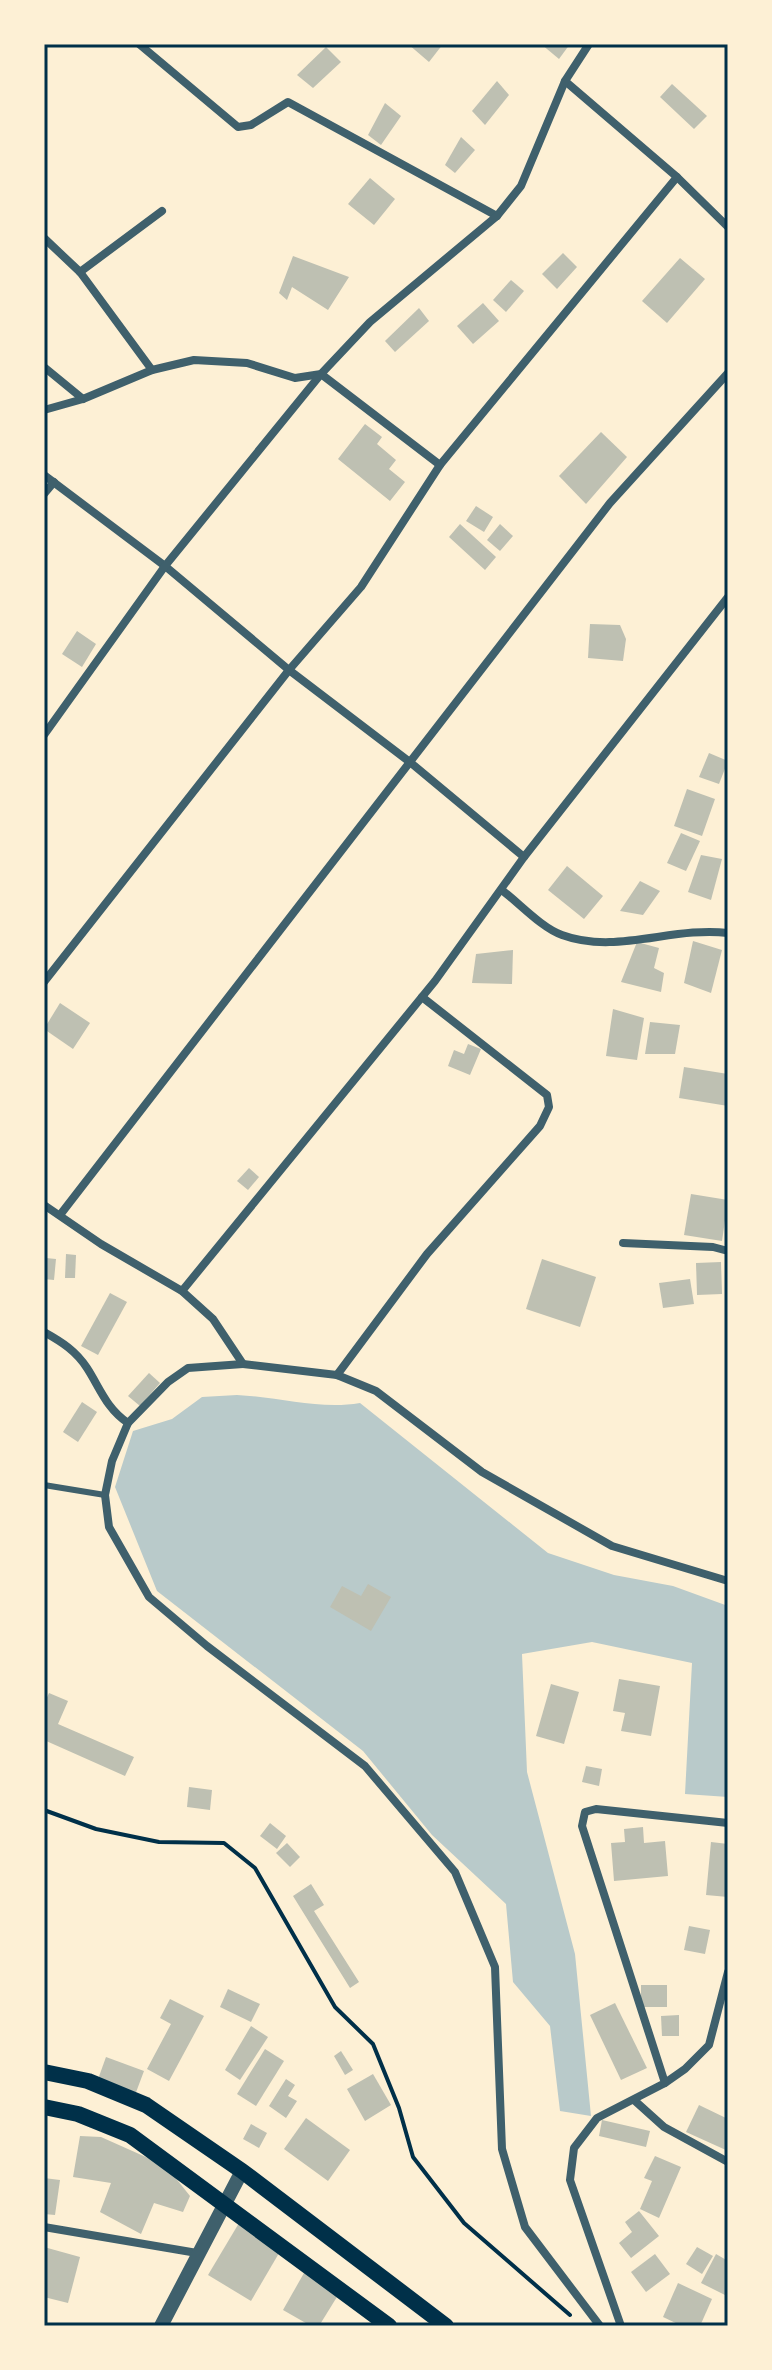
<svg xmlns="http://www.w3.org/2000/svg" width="772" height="2370" font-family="Georgia,serif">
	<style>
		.green { fill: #b9caca }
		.building { fill: #bec0b2 }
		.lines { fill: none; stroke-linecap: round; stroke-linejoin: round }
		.path { stroke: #003049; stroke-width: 4 }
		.service { stroke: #3f606c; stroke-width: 6 }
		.minor { stroke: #3f606c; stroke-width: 8 }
		.tertiary { stroke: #3f606c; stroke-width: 14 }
		.secondary { stroke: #003049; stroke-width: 16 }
		.neatline { fill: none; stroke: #003049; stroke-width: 3 }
	</style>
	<rect width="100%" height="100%" fill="#fdf0d5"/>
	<path class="green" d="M237,1395C278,1397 320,1410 360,1403L548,1553L614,1575L673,1586L728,1606V1797L685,1794L692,1663L592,1642L522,1654L527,1772L575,1954L591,2116L560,2111L550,2026L513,1982L506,1904L432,1835L363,1751L157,1591L115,1487L133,1431L172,1419L202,1397Z"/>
	<g class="building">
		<polygon points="408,44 443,44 429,62"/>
		<polygon points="541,44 570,44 559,59"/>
		<polygon points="326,47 341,62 313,88 297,75"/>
		<polygon points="497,81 509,95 485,125 472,111"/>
		<polygon points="672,84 707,116 694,129 660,97"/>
		<polygon points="385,103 401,116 381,145 368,135"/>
		<polygon points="461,137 475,150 455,173 445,165"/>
		<polygon points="370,178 395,199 374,225 348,204"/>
		<polygon points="563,253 577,267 557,289 542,274"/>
		<polygon points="293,256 349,277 328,310 292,287 287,300 279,293"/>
		<polygon points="680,258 705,279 667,323 642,301"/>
		<polygon points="511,280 524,291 506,312 493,300"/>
		<polygon points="483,303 499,321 473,344 457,326"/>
		<polygon points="419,308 429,321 395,352 385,341"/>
		<polygon points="365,424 382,437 377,444 396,460 389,469 405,482 390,501 338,459"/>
		<polygon points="601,432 627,457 586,504 559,476"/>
		<polygon points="476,506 493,517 484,532 466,521"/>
		<polygon points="460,524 496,557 485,570 449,537"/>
		<polygon points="500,524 513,536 500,551 487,540"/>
		<polygon points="590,624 620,625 626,639 623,661 588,658"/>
		<polygon points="77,631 96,644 82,667 62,654"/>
		<polygon points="709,753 728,761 719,784 699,777"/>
		<polygon points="687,789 715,799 702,836 674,826"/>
		<polygon points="681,833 700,841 686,871 667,863"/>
		<polygon points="701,855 722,859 711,900 688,892"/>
		<polygon points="567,866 603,896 584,919 548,890"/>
		<polygon points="640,881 660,891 643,915 620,911"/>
		<polygon points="693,941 722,950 711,993 684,983"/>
		<polygon points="637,942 659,948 654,968 664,973 661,992 621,982"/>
		<polygon points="513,950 512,984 472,983 476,954"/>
		<polygon points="60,1003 90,1023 73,1049 44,1029"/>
		<polygon points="613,1009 644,1018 637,1060 606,1056"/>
		<polygon points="650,1022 680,1025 675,1054 645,1054"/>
		<polygon points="468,1044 481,1049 470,1075 448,1066 454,1050 464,1054"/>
		<polygon points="684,1067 728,1074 728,1106 679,1098"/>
		<polygon points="249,1168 259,1177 248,1190 237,1181"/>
		<polygon points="691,1194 728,1200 722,1241 684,1235"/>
		<polygon points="66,1254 76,1255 75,1278 65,1278"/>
		<polygon points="46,1258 56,1259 54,1280 44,1279"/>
		<polygon points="542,1259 596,1277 580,1327 526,1309"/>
		<polygon points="721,1262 722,1294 697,1295 696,1263"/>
		<polygon points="690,1279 694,1304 663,1308 659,1283"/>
		<polygon points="110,1293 127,1302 98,1355 81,1346"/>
		<polygon points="149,1373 160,1383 140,1406 128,1396"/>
		<polygon points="82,1402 97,1412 78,1442 63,1432"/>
		<polygon points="368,1584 391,1597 371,1631 330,1607 342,1586 361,1596"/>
		<polygon points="619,1679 660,1686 651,1736 621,1731 625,1713 613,1711"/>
		<polygon points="551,1684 579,1692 564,1744 536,1736"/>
		<polygon points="49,1693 68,1701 58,1724 134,1757 125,1776 44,1740 44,1704"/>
		<polygon points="586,1766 602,1769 599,1786 582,1782"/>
		<polygon points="189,1787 212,1790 210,1810 187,1807"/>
		<polygon points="270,1823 286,1836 277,1849 260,1836"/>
		<polygon points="643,1827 644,1843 665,1841 668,1876 614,1881 611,1843 625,1842 624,1829"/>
		<polygon points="711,1842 728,1844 728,1897 706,1895"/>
		<polygon points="287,1843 300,1857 290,1867 276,1853"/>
		<polygon points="311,1884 324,1905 314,1911 359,1982 350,1988 293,1896"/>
		<polygon points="689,1926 710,1930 705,1954 684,1950"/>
		<rect x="641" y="1985" width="26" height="22"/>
		<polygon points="228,1989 260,2004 251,2022 220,2007"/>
		<polygon points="170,1999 204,2016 169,2081 147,2069 171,2024 160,2018"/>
		<polygon points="615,2003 647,2068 621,2080 590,2015"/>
		<polygon points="679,2015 679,2036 662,2036 661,2016"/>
		<polygon points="251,2026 268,2037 240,2080 225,2070"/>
		<polygon points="265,2049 284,2061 256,2106 237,2094"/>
		<polygon points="341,2051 353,2070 345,2075 334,2056"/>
		<polygon points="106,2057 144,2071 135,2095 97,2082"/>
		<polygon points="373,2074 391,2105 365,2121 347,2089"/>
		<polygon points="286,2079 295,2085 288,2096 297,2101 286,2118 269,2106"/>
		<polygon points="699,2105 728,2119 728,2151 686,2132"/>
		<polygon points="306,2118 350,2150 328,2181 284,2149"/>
		<polygon points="602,2120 650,2131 646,2147 599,2136"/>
		<polygon points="251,2124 267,2133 259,2148 243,2139"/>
		<polygon points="80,2136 101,2137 166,2166 190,2196 183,2212 154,2203 141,2234 100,2212 111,2183 73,2177"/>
		<polygon points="655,2156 681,2167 659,2218 640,2209 652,2181 644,2178"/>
		<polygon points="44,2178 60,2180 55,2215 44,2214"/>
		<polygon points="639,2211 659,2236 631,2258 619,2243 632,2232 625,2222"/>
		<polygon points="239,2223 282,2248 251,2301 208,2275"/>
		<polygon points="44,2247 80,2257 68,2303 44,2297"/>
		<polygon points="697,2247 713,2256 702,2274 686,2264"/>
		<polygon points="655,2254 670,2274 646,2292 631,2272"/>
		<polygon points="716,2254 728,2261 725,2295 701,2283"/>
		<polygon points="304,2273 340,2292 319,2326 311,2326 283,2310"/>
		<polygon points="678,2283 712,2299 700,2326 682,2326 663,2317"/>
	</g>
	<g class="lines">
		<polyline class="path" points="44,1810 96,1829 159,1842 224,1843 255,1868 335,2007 373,2044 399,2108 413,2157 464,2223 570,2315"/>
		<polyline class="service" points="44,1485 105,1495"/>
		<g class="minor">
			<polyline points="139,44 238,127 251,125 288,102 497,216"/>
			<polyline points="565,81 677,177 728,227"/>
			<polyline points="44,238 80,272 152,370"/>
			<polyline points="80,272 162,211"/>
			<polyline points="44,367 83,399"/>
			<polyline points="44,410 83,399 152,370 194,360 247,363 295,378 321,374 370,322 497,216 521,186 565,81 589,44"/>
			<polyline points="44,475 165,566 289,670 411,763 524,857"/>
			<polyline points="44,494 54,482"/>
			<polyline points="44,735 165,566 321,374 440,465"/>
			<path d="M503,891C520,904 542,928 562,935C616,955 673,926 728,933"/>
			<polyline points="44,982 289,670 361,587 440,465 677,177"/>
			<polyline points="44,1205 101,1244 182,1291 213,1319 243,1364 337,1375 376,1391 482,1472 612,1546 728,1581"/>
			<polyline points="60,1215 610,503 728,373"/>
			<polyline points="623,1243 713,1247 728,1251"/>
			<polyline points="182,1291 435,981 524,857 728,597"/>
			<path d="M44,1332C62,1342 76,1351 87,1368C100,1388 106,1408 128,1423"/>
			<polyline points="243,1364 188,1368 168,1382 128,1423 112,1461 105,1495 109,1527 149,1597 207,1646 365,1766 455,1872 495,1967 502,2149 525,2227 600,2326"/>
			<polyline points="337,1375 427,1254 540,1126 549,1107 547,1095 422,997"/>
			<polyline points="665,2083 685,2069 709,2045 728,1972"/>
			<polyline points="634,2100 664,2127 728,2162"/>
			<polyline points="44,2227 197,2253"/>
			<polyline points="621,2326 570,2180 574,2148 597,2118 665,2083 582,1826 585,1812 596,1809 728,1823"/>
		</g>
		<polyline class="tertiary" points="161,2326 242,2171"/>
		<g class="secondary">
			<polyline points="44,2072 88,2081 146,2105 242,2171 446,2326"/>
			<polyline points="44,2107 78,2114 130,2135 389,2326"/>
		</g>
	</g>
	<rect width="772" height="2370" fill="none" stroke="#fdf0d5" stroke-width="92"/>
	<rect x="46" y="46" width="680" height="2278" class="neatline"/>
</svg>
